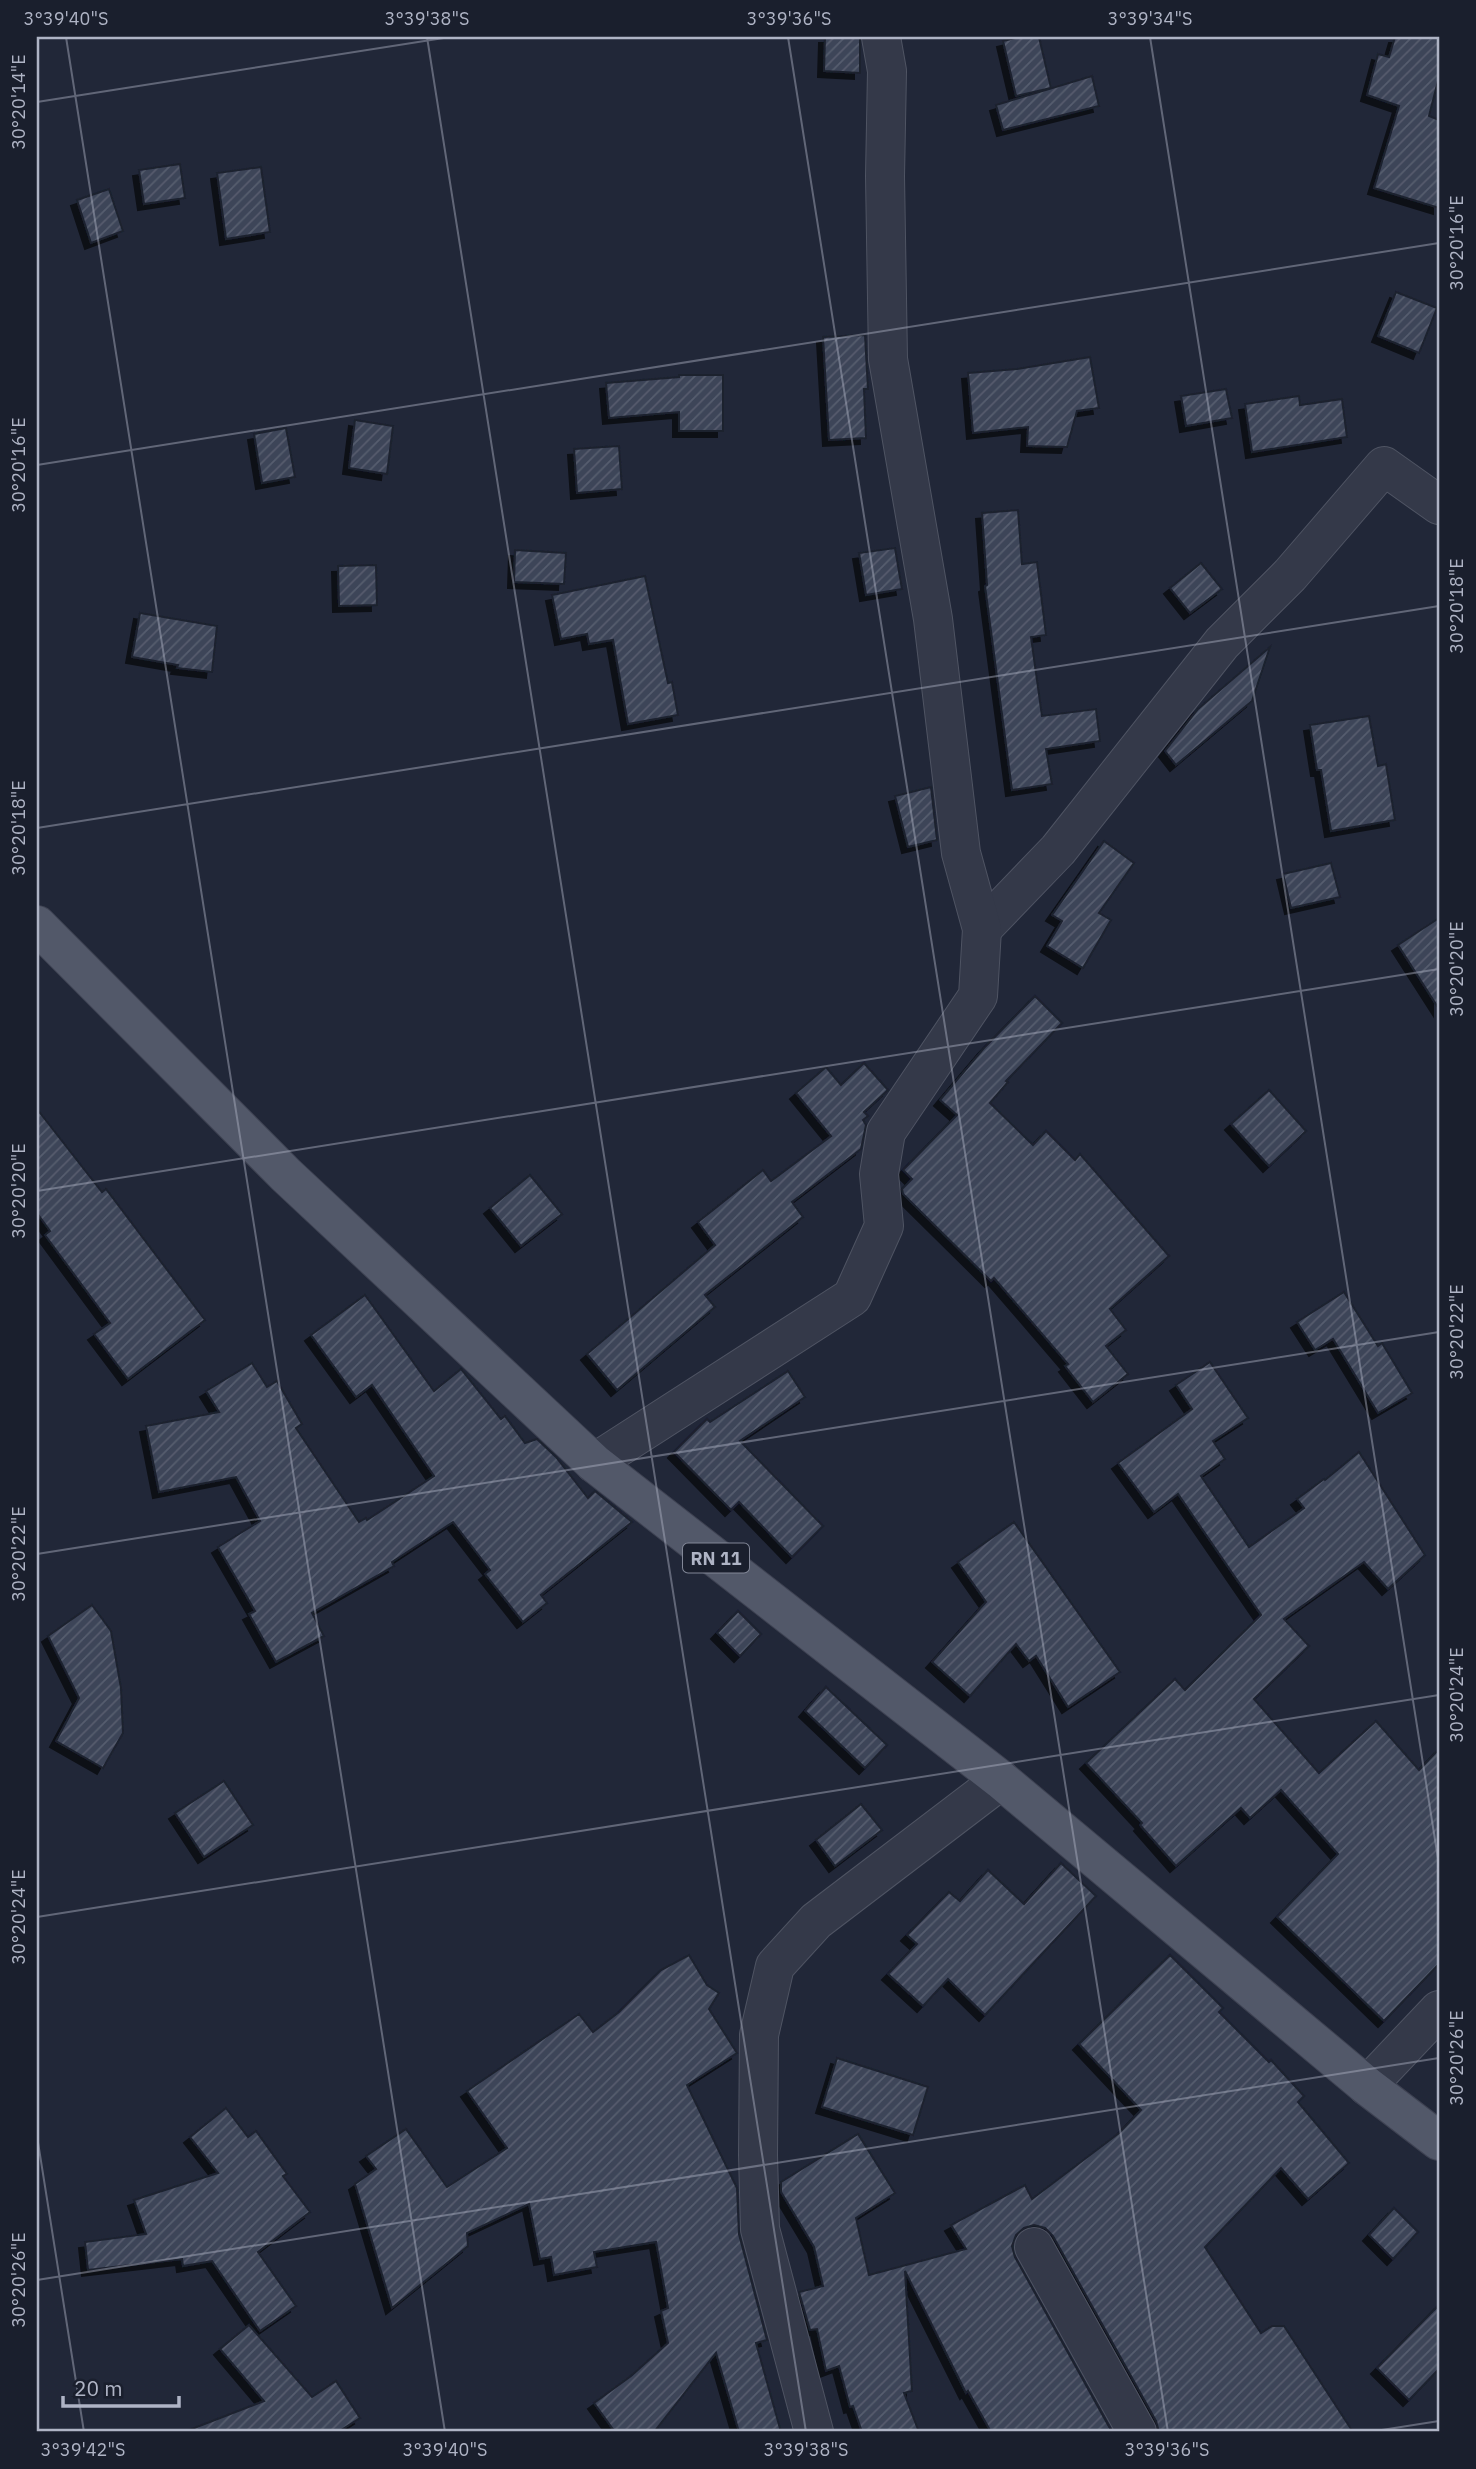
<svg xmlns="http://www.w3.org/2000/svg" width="1476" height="2469" font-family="'IBM Plex Sans',sans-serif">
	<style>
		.building { fill: url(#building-hatch); stroke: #1c212f; stroke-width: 2; filter: url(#shadow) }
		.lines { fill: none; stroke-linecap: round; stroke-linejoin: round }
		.minor-casing { stroke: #4f5463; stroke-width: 40 }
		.primary-casing { stroke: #3e4252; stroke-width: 40 }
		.minor { stroke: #343949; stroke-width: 38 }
		.primary { stroke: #525869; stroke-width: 38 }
		.ticks { fill: none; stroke: #afb4c5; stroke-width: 2; stroke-opacity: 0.45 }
		.labels { text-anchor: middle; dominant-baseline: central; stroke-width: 5; stroke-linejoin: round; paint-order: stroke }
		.shield { fill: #1a1f2d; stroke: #828797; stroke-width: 2 }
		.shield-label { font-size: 18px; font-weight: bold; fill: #afb4c5 }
		.neatline { fill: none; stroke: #afb4c5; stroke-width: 2.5 }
		.ticks-label { font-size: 18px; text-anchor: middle; fill: #afb4c5 }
	</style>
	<defs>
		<pattern id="building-hatch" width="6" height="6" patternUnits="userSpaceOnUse" patternTransform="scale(1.75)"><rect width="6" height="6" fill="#3d4458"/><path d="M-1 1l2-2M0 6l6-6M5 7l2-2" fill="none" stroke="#565d6e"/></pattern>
		<filter id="shadow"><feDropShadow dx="-6" dy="6" stdDeviation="0" flood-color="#0009"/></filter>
	</defs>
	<rect width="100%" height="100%" fill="#212738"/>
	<g class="building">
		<polygon points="825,37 860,37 860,73 824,71"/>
		<polygon points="1019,37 1039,37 1051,88 1016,96 1003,41"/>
		<polygon points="1395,37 1439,37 1439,77 1429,116 1439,120 1439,208 1374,188 1399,106 1367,95 1378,54 1389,57"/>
		<polygon points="1092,76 1099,106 1003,130 996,105"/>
		<polygon points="180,164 185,198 144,204 139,170"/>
		<polygon points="261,167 270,232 226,239 217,173"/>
		<polygon points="109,189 123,231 91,243 77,200"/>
		<polygon points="1396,292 1437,308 1419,353 1378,336"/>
		<polygon points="865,335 868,389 864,389 866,438 829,440 823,337"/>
		<polygon points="1090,357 1099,408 1077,411 1067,447 1027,446 1028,427 973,433 968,373 1017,369"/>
		<polygon points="679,375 723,375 723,431 679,431 679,412 609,418 606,383 679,377"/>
		<polygon points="1226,389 1232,418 1186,426 1181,396"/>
		<polygon points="1299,396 1300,405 1342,399 1347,437 1252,452 1245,404"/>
		<polygon points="355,420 393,426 387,474 349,468"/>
		<polygon points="286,428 295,477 262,483 254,434"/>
		<polygon points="619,446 622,489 577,493 574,449"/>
		<polygon points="1018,510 1022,564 1037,562 1046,635 1031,637 1042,716 1096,709 1100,741 1046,749 1052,784 1012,790 985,586 987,585 982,513"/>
		<polygon points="895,548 902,589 866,595 859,553"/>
		<polygon points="515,550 566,553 564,584 514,582"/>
		<polygon points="1201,563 1222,589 1190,613 1170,588"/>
		<polygon points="376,565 377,605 339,606 338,566"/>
		<polygon points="645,576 668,683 672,682 678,715 628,724 613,640 589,644 587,634 561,639 552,595"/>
		<polygon points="140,613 217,626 212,672 177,668 178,665 132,657"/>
		<polygon points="1270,647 1252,701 1176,765 1165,751 1198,709"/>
		<polygon points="1369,716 1378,766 1386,764 1395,820 1331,831 1321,770 1317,770 1310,725"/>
		<polygon points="931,787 937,840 908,847 895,796"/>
		<polygon points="1104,841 1134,863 1099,913 1111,920 1083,968 1047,946 1062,921 1052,915"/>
		<polygon points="1331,863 1340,897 1291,908 1283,874"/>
		<polygon points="1439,918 1439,1009 1398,945"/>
		<polygon points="1035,996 1062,1023 1006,1081 1008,1082 990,1103 1033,1145 1046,1131 1075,1160 1080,1154 1169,1256 1110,1309 1126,1330 1106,1346 1128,1374 1093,1402 1065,1366 1068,1364 994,1278 991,1281 903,1194 902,1189 912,1179 903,1170 957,1115 940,1100 984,1048"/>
		<polygon points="864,1063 888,1090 864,1112 868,1116 863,1120 866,1125 861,1149 792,1202 803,1217 705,1295 715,1307 617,1390 587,1354 715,1245 698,1222 763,1170 771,1181 831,1136 796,1093 826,1067 841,1085"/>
		<polygon points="1269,1090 1306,1131 1269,1166 1231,1124"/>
		<polygon points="37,1109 102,1192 106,1189 205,1320 128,1379 94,1334 110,1323 45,1235 50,1231 37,1213"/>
		<polygon points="530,1175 562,1214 521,1246 490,1208"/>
		<polygon points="1344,1292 1378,1346 1382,1343 1412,1393 1378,1413 1333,1339 1315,1350 1297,1322"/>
		<polygon points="365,1295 434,1391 461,1369 501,1419 505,1416 525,1443 537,1439 556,1457 588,1498 595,1491 632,1522 541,1595 547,1603 523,1622 485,1574 490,1570 453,1522 392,1562 394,1566 312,1613 324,1636 276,1662 249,1614 255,1611 218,1547 260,1521 236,1477 159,1492 146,1426 219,1412 206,1391 252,1363 267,1387 277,1381 302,1424 296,1428 359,1522 366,1518 367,1520 434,1476 372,1385 356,1397 311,1335"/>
		<polygon points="1210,1362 1248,1418 1213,1441 1225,1459 1201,1476 1249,1547 1304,1508 1297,1499 1324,1479 1325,1480 1359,1452 1425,1555 1388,1589 1364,1562 1284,1619 1309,1646 1254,1699 1319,1773 1376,1721 1419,1770 1439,1749 1439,1964 1384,2021 1277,1917 1338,1854 1281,1790 1250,1818 1241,1808 1176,1866 1140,1825 1142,1823 1086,1763 1175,1679 1185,1690 1261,1615 1178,1494 1154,1512 1118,1463 1192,1409 1176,1385"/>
		<polygon points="788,1371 805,1397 740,1441 823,1526 792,1557 739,1502 731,1510 674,1452 707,1419 710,1422"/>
		<polygon points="1014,1522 1120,1672 1068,1707 1036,1656 1029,1661 1016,1644 970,1696 932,1662 986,1602 958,1562"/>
		<polygon points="92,1605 111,1631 121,1688 123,1733 103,1768 56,1741 79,1698 48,1636"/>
		<polygon points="738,1611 761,1634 740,1656 717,1633"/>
		<polygon points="826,1687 887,1745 865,1768 805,1711"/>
		<polygon points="224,1781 253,1825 204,1857 175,1813"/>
		<polygon points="861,1804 882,1830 835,1866 816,1840"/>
		<polygon points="1061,1863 1096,1896 985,2015 948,1979 923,2006 888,1974 917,1944 907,1935 949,1892 960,1901 988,1870 1024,1904"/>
		<polygon points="689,1955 707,1985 719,1993 709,2009 737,2053 687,2085 737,2188 739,2234 767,2340 756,2343 781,2432 739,2432 716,2353 654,2432 615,2432 594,2403 631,2376 668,2343 661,2311 668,2308 656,2242 594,2252 597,2267 554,2275 551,2257 540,2259 529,2204 467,2233 468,2246 392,2308 355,2184 376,2169 366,2156 406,2129 447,2187 507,2148 467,2091 579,2014 593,2032 619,2012 661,1970"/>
		<polygon points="1170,1955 1223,2008 1219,2012 1269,2062 1271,2060 1304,2096 1298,2102 1349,2163 1308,2199 1281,2168 1205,2247 1261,2333 1272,2326 1284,2326 1353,2432 1159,2432 1156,2421 1053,2236 1045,2228 1034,2225 1024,2228 1016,2235 1012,2246 1015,2257 1112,2432 991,2432 968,2391 966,2393 905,2271 912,2391 904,2393 919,2432 862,2432 853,2406 850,2407 839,2366 826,2371 817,2329 810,2330 799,2292 823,2286 814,2247 781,2192 781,2182 858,2134 895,2193 856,2218 869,2275 966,2249 951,2225 1025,2185 1032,2199 1119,2133 1141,2110 1079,2044"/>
		<polygon points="837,2058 928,2087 913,2135 822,2107"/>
		<polygon points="226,2108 248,2137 256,2131 287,2174 283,2176 310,2212 258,2252 296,2306 260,2331 212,2261 183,2266 182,2259 88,2270 85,2242 146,2234 134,2200 218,2173 190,2137"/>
		<polygon points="1394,2208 1418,2232 1393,2259 1369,2235"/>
		<polygon points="1439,2305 1439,2369 1409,2400 1377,2368"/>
		<polygon points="249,2325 312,2397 336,2381 360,2418 338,2432 189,2432 189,2430 264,2401 220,2349"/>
	</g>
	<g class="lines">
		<g class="minor-casing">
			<g id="minor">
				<polyline points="982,929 1058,850 1222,643 1290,575 1384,466 1439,505"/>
				<polyline points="594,1463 852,1297 884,1226 879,1174 886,1132 978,996 982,929 961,853 933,619 888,359 885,176 887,71 881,37"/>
				<polyline points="1367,2086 1439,2010"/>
				<polyline points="1034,2247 1137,2432"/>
				<polyline points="814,2432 760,2229 758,2155 759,2035 775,1966 816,1921 1001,1780"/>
			</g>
		</g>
		<g class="primary-casing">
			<polyline id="primary" points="37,925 286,1175 594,1463 1001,1780 1367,2086 1439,2141"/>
		</g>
		<use href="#minor" class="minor"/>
		<use href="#primary" class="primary"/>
	</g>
	<path class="ticks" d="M66,37L445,2432M427,37L806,2432M788,37L1168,2432M1150,37L1439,1865M37,102L450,37M37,465L1439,243M37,828L1439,606M37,1191L1439,969M37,1554L1439,1332M37,1917L1439,1695M37,2136L84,2432M37,2280L1439,2058M1369,2432L1439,2421"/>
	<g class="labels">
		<rect class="shield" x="683" y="1543.5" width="66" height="29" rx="5"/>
		<g class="shield-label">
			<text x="716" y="1558">RN 11</text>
		</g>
	</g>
	<rect width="1476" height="2469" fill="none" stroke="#1a1f2d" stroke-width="77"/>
	<path d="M63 2396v10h116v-10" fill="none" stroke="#afb4c5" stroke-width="3.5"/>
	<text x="74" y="2396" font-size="21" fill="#afb4c5" stroke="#1a1f2d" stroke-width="5" paint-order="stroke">20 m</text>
	<rect x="38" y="38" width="1400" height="2392" class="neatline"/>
	<g class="ticks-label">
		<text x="66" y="25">3°39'40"S</text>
		<text x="427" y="25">3°39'38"S</text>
		<text x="789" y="25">3°39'36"S</text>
		<text x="1150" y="25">3°39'34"S</text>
		<text transform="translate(19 102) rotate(-90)" y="6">30°20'14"E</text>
		<text transform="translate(1457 243) rotate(-90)" y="6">30°20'16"E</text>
		<text transform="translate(19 465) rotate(-90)" y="6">30°20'16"E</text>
		<text transform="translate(1457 606) rotate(-90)" y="6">30°20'18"E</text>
		<text transform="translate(19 828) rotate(-90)" y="6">30°20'18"E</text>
		<text transform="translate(1457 969) rotate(-90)" y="6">30°20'20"E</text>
		<text transform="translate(19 1191) rotate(-90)" y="6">30°20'20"E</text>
		<text transform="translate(1457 1332) rotate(-90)" y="6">30°20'22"E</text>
		<text transform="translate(19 1554) rotate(-90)" y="6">30°20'22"E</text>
		<text transform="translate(1457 1695) rotate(-90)" y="6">30°20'24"E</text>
		<text transform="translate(19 1917) rotate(-90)" y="6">30°20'24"E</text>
		<text transform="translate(1457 2058) rotate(-90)" y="6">30°20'26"E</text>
		<text transform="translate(19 2280) rotate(-90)" y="6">30°20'26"E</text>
		<text x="83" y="2456">3°39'42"S</text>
		<text x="445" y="2456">3°39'40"S</text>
		<text x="806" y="2456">3°39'38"S</text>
		<text x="1167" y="2456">3°39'36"S</text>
	</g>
</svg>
